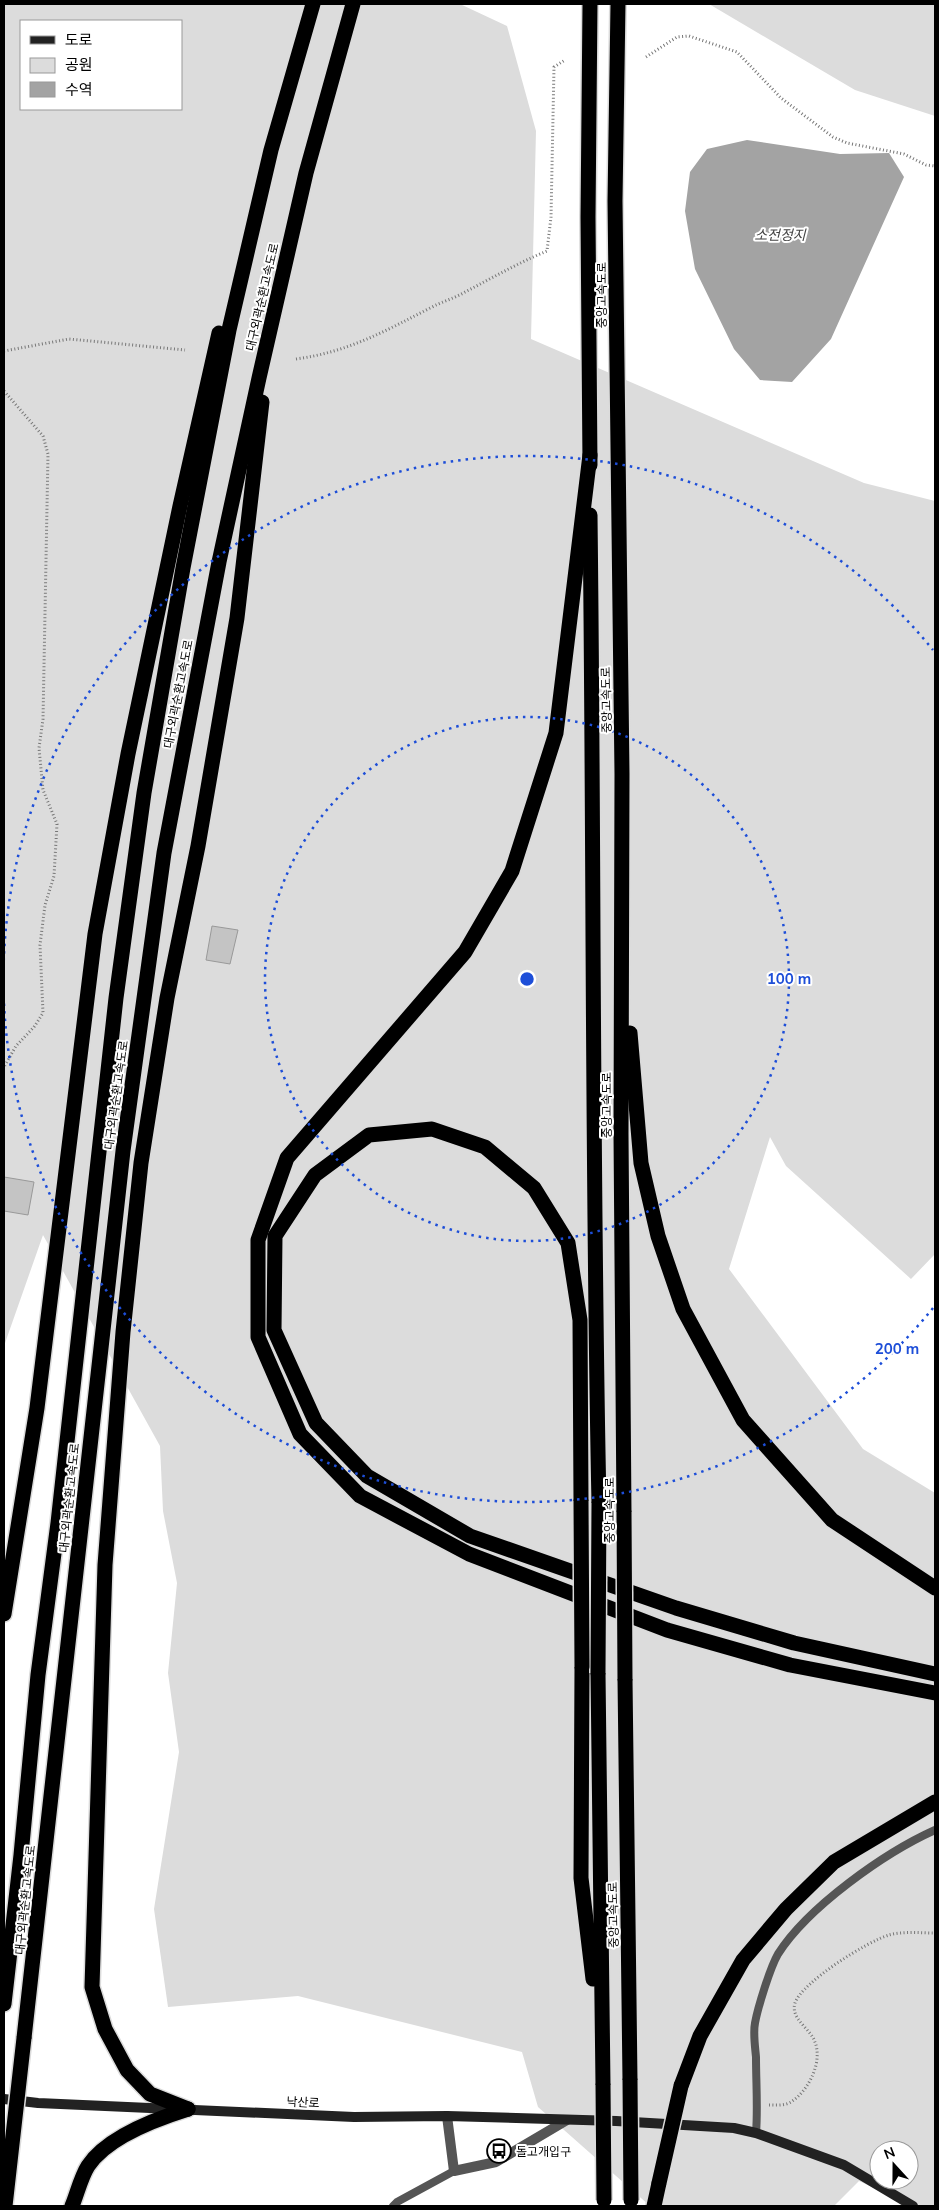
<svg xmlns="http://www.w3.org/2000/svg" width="939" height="2210" font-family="Mulish,'Noto Sans KR',sans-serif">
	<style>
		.green { fill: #dcdcdc; fill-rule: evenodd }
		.water { fill: #a3a3a3 }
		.building { fill: #c4c4c4; stroke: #999 }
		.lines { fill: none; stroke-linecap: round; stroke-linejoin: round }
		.motorway-casing { stroke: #dbdbdb; stroke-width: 18 }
		.path { stroke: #777; stroke-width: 3; stroke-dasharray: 1 2.5; stroke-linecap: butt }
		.service { stroke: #555; stroke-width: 8 }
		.minor { stroke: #555; stroke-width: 10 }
		.secondary { stroke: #222; stroke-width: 10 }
		.motorway { stroke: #000; stroke-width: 15 }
		.motorway-bridge-casing { stroke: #dbdbdb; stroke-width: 18; stroke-linecap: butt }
		.motorway-bridge { stroke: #000; stroke-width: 15 }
		.ring { fill: none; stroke: #1d4ed8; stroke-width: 2.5; stroke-dasharray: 2.5 5 }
		.labels { text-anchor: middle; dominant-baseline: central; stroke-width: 4; stroke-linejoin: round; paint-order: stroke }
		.street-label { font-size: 12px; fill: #000; stroke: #fff }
		.poi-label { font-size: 12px; fill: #000; stroke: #fff; text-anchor: start }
		.water-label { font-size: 14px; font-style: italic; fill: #444; stroke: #fff }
		.centre { fill: #1d4ed8; stroke: #fff; stroke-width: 2.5 }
		.ring-label { font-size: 15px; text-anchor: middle; font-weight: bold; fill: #1d4ed8; stroke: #fff; stroke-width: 4; stroke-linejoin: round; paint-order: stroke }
	</style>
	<rect width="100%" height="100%" fill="#fff"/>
	<g class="green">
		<path d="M4,4H460L507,26L536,131L531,339L864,483L935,501V1254L911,1279L786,1166L770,1137L729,1269L863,1449L935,1493V2206H913L859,2181L834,2206H650L538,2107L522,2052L298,1996L168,2007L154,1909L179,1752L168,1673L177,1583L163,1511L160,1446L43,1235L4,1346ZM21,21H181V109H21ZM879,2150H909V2180H879Z"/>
		<polygon points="709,4 935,4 935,116 855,90"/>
	</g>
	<polygon class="water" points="747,140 840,154 889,153 904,177 831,339 792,382 760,380 734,349 695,269 685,211 690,172 707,149"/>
	<g class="building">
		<polygon points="212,926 238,930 230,964 206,960"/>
		<polygon points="4,1177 34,1182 28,1215 4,1211"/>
	</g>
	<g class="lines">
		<g class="motorway-casing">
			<g id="motorway">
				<polyline points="590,4 588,217 590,465"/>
				<polyline points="618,4 615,201 622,774 621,1134 624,1512"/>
				<polyline points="590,455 556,733 512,871 465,952 287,1158 258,1240 258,1337 300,1434 360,1496 469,1554 667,1630 790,1665 935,1693"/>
				<path d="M590,515C594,845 592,1174 599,1503"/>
				<polyline points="630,1033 641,1163 658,1236 683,1309 743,1420 832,1520 935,1588"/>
				<polyline points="581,1501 580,1320 568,1243 534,1188 485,1147 432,1129 369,1135 315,1175 275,1236 274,1330 316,1423 367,1476 470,1536 676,1608 794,1643 935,1674"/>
				<polyline points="4,1614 37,1408 95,934 128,754 180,506 219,333"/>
				<polyline points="582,1667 581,1878 593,1979"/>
				<polyline points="598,1673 603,2085"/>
				<polyline points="625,1679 630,2080"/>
				<polyline points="4,2004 21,1855 38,1675 58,1523 116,998 144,793 183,568 229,330 271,150 313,4"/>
				<polyline points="24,2038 123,1151 164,853 219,562 259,378 306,173 353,4"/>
				<polyline points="681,2086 700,2036 743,1960 786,1909 834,1862 935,1802"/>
				<polyline points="188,2109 150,2094 127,2070 105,2029 92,1987 105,1565 123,1332 141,1163 167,998 198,846 237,618 262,402"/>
				<path d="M72,2206C77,2194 81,2177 88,2166C107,2137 156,2119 188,2109"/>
				<polyline points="654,2206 659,2183"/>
			</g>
		</g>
		<g class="path">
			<polyline points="646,57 677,37 689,36 737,52 781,98 833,137 847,143 904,154 926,165 935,166"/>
			<polyline points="4,351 69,339 185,350"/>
			<path d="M296,359C349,352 387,330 434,306C444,301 455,298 465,292C492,278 518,263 547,251L551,217L554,67L565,60"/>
			<polyline points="4,391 43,436 48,454 43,719 39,748 43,790 57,824 54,876 45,905 40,945 43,1013 34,1027 16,1046 4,1067"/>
			<path d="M769,2105C776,2105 784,2106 791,2102C808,2091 823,2063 815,2042C811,2029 790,2019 795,2003C802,1982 868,1941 889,1935C903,1931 921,1933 935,1933"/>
		</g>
		<g class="service">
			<path d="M756,2133C758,2108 756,2083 756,2057C755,2046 753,2033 755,2023C758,2007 770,1968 778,1954C808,1907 884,1853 935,1830"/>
			<polyline points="393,2206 397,2202 454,2171"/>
		</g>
		<polyline class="minor" points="447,2116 454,2171 496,2162 567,2120"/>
		<polyline class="secondary" points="4,2099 38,2103 354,2117 447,2116 616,2121 734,2128 756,2133 844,2165 913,2206"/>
		<use href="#motorway" class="motorway"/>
		<g class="motorway-bridge-casing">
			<g id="motorway-bridge">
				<polyline points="581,1501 582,1667"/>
				<polyline points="624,1512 625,1679"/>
				<polyline points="598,1673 599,1503"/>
				<polyline points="630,2080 631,2200"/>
				<polyline points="603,2085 604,2200"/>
				<polyline points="659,2183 681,2086"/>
				<polyline points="5,2206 24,2038"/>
			</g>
		</g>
		<use href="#motorway-bridge" class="motorway-bridge"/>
	</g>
	<g class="ring">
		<circle cx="527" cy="979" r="262"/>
		<path d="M933 1308A523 523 0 1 1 933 650"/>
	</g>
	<defs>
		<g id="bus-ring" transform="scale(1.25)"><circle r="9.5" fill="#fff" stroke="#000" stroke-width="1.5"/><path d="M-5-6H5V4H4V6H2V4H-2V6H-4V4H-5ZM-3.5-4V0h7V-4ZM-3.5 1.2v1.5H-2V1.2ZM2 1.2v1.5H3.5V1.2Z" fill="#000"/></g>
	</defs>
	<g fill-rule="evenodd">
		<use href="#bus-ring" x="499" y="2151"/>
	</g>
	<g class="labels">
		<g class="street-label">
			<text transform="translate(601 295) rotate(-90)">중앙고속도로</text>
			<text transform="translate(262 297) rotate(-77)">대구외곽순환고속도로</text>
			<text transform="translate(178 694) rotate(-79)">대구외곽순환고속도로</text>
			<text transform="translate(606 700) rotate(-91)">중앙고속도로</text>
			<text transform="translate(116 1095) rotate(-82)">대구외곽순환고속도로</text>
			<text transform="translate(606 1105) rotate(-90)">중앙고속도로</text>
			<text transform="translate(69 1498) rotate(-84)">대구외곽순환고속도로</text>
			<text transform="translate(609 1510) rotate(-90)">중앙고속도로</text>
			<text transform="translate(25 1900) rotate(-84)">대구외곽순환고속도로</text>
			<text transform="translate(613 1915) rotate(-91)">중앙고속도로</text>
			<text transform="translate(303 2102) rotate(3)">낙산로</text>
		</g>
		<g class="poi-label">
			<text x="516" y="2151">돌고개입구</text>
		</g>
		<g class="water-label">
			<text x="780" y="235">소전정지</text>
		</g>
	</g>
	<circle cx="527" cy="979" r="8" class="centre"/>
	<g class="ring-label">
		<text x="789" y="984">100 m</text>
		<text x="897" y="1354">200 m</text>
	</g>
	<rect width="939" height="2210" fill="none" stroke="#000000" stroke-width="10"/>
	<rect x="20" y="20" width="162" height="90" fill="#ffffff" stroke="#999999"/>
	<rect x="30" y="36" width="25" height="8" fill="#222222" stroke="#999999"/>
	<text x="65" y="45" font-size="15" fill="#000000">도로</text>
	<rect x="30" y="58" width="25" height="15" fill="#dcdcdc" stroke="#999999"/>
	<text x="65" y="70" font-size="15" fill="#000000">공원</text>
	<rect x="30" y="82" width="25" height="15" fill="#a3a3a3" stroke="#999999"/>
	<text x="65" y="95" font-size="15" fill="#000000">수역</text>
	<g transform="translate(894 2165) rotate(339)"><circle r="24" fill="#ffffff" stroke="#999999"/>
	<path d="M0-4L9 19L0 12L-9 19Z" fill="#000000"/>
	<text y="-8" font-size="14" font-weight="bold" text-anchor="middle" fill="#000000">N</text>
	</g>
</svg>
